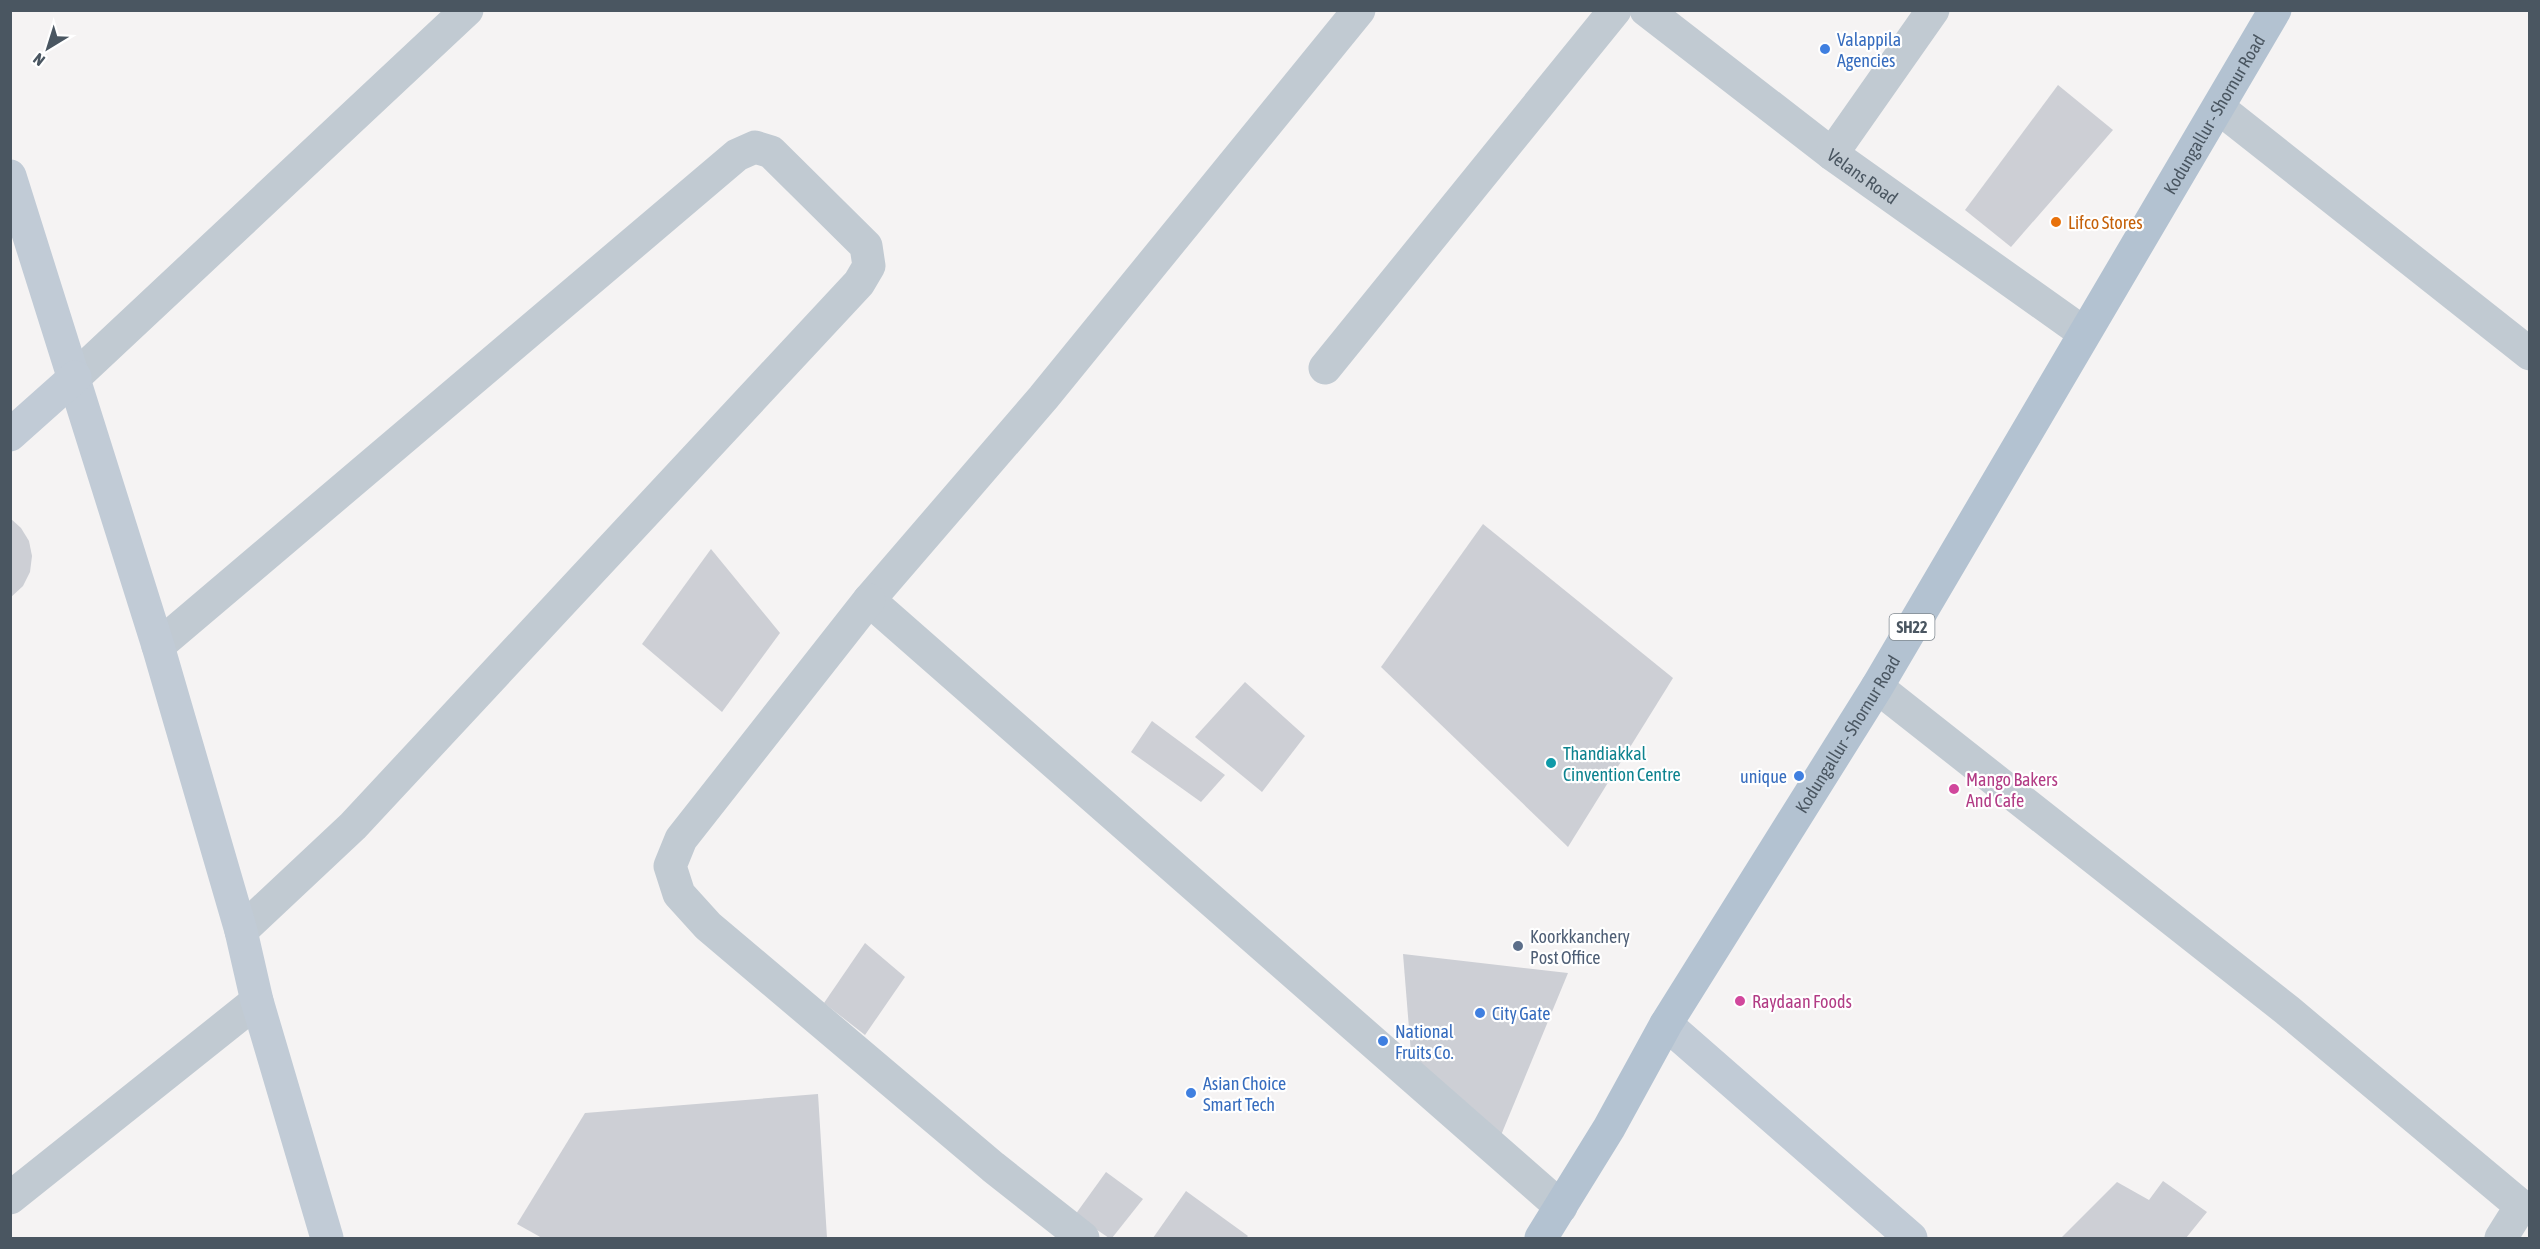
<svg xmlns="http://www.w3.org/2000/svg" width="2540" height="1249" font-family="'Asap Condensed',sans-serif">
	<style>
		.building { fill: #cdcfd5 }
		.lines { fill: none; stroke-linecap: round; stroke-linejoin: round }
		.street { stroke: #c1cad2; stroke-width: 33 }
		.secondary { stroke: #c1cbd6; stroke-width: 33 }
		.primary { stroke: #b3c2d1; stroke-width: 33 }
		.shop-dot { fill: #3f7fe0; stroke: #fff; stroke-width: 2 }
		.food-dot { fill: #e8710a; stroke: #fff; stroke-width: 2 }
		.culture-dot { fill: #0f9aa8; stroke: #fff; stroke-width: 2 }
		.hotel-dot { fill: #d1479c; stroke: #fff; stroke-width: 2 }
		.service-dot { fill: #5c6f8a; stroke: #fff; stroke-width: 2 }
		.labels { text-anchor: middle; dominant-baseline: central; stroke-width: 4.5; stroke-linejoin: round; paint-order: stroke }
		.shield { fill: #fff; stroke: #808990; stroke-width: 1.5 }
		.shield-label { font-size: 16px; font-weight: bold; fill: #4a5661 }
		.shop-label { font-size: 18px; fill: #366cbe; stroke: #fff; text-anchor: start }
		.street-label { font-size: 18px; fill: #4a5661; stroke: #fff }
		.food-label { font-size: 18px; fill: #c56008; stroke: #fff; text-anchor: start }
		.culture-label { font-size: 18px; fill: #0d838f; stroke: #fff; text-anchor: start }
		.hotel-label { font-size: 18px; fill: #b23c85; stroke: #fff; text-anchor: start }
		.service-label { font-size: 18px; fill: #4e5e75; stroke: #fff; text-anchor: start }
	</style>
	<rect width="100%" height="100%" fill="#f5f3f3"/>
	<g class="building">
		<polygon points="2058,85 2113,130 2011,247 1965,210"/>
		<polygon points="10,518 21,528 29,541 32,556 30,572 23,586 10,598"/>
		<polygon points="1483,524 1673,678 1568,847 1381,667"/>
		<polygon points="711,549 780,633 722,712 642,644"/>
		<polygon points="1245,682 1305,736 1262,792 1195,737"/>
		<polygon points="1152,721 1225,775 1201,802 1131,752"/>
		<polygon points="865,943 905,977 865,1035 824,1003"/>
		<polygon points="1403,954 1568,973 1499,1140 1411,1053"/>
		<polygon points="818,1094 827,1238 542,1238 517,1224 585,1113"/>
		<polygon points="1106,1172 1143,1199 1112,1238 1109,1238 1075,1215"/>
		<polygon points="2163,1181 2207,1212 2186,1238 2064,1238 2062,1237 2117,1182 2149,1200"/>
		<polygon points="1186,1191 1248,1236 1246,1238 1153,1238"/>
	</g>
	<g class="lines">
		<g class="street">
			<polyline points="1359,10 1043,398 869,600 1561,1207"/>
			<path id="s1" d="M1646,10L1832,154L2084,333"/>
			<polyline points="2219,108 2530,354"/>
			<polyline points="1832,154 1933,10"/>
			<polyline points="1325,368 1615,10"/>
			<polyline points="75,377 467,10"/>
			<polyline points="869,600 681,839 670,866 679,894 708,926 993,1167 1083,1238"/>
			<polyline points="158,646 737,155 755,147 771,152 866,246 869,266 859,283 353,826 241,931"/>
			<polyline points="1877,687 2287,1010 2521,1206 2501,1238"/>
			<polyline points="10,1198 257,1001"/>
		</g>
		<g class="secondary">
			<polyline points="10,176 158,646 241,931 257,1001 327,1238"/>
			<polyline points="10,435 75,377"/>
			<polyline points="1666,1024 1911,1238"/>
		</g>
		<path class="primary" id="s2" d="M1541,1238L1609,1128L1666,1024L1877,687L2275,10"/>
	</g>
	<g class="shop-dot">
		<circle cx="1825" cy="49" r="6"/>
		<circle cx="1799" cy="776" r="6"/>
		<circle cx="1480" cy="1013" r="6"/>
		<circle cx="1383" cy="1041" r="6"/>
		<circle cx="1191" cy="1093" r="6"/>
	</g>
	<circle class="food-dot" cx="2056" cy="222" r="6"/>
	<circle class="culture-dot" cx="1551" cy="763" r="6"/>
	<g class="hotel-dot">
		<circle cx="1954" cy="789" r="6"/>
		<circle cx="1740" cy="1001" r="6"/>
	</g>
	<circle class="service-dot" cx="1518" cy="946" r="6"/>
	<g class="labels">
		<rect class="shield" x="1889.5" y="614" width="45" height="26" rx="4.5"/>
		<g class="shield-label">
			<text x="1912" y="627">SH22</text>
		</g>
		<g class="shop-label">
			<text x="1837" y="39">Valappila<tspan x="1837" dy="21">Agencies</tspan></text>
			<text x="1787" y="776" text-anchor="end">unique</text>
			<text x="1492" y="1013">City Gate</text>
			<text x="1395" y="1031">National<tspan x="1395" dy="21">Fruits Co.</tspan></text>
			<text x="1203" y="1083">Asian Choice<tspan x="1203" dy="21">Smart Tech</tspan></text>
		</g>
		<g class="street-label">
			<text stroke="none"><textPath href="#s2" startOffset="1310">Kodungallur - Shornur Road</textPath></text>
			<text stroke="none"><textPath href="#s1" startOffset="273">Velans Road</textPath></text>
			<text stroke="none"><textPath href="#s2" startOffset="590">Kodungallur - Shornur Road</textPath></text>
		</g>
		<g class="food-label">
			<text x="2068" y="222">Lifco Stores</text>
		</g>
		<g class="culture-label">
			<text x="1563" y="753">Thandiakkal<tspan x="1563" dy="21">Cinvention Centre</tspan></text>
		</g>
		<g class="hotel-label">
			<text x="1966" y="779">Mango Bakers<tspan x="1966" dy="21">And Cafe</tspan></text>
			<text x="1752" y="1001">Raydaan Foods</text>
		</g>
		<g class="service-label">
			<text x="1530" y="936">Koorkkanchery<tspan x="1530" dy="21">Post Office</tspan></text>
		</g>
	</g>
	<rect width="2540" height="1249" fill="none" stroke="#4a5661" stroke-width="24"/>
	<g transform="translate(48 48) rotate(218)" stroke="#ffffff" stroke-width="4.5" paint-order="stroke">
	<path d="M0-4.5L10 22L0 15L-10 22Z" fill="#4a5661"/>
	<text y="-9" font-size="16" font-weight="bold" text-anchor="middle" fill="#4a5661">N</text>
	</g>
</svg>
